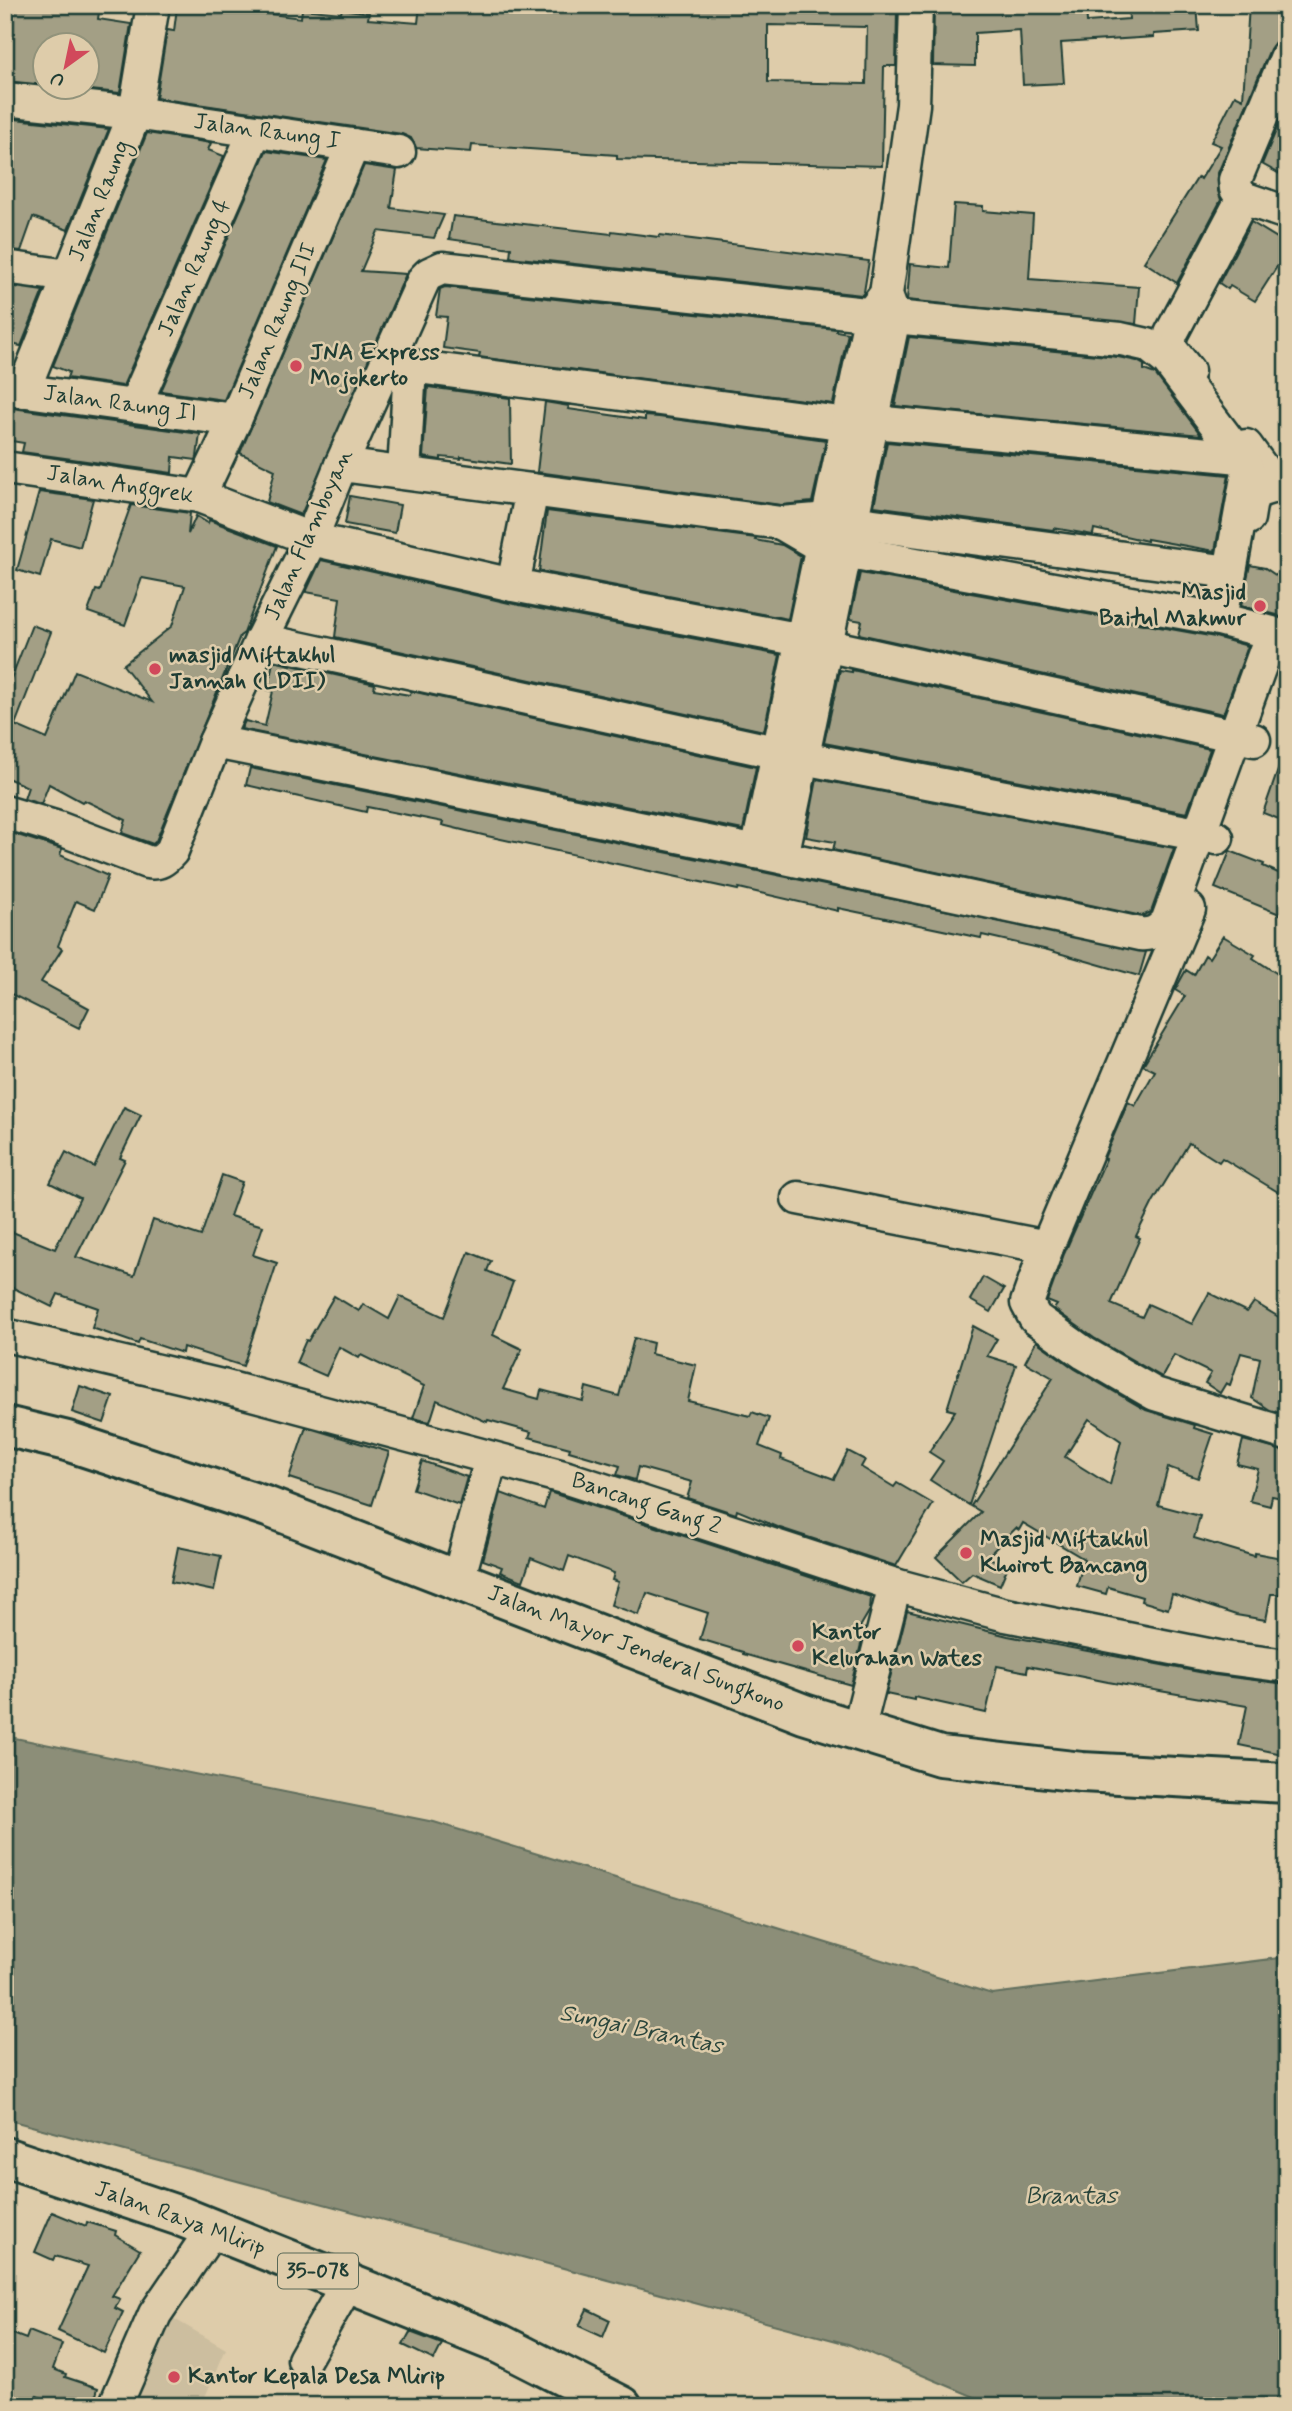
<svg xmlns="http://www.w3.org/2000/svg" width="1292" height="2411" font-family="Mynerve,sans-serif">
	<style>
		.built { fill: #ccbe9f }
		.water { fill: #8c8e78; stroke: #606e5d; stroke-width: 2 }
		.building { fill: #a39f85; stroke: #1f3d34; stroke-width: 2; fill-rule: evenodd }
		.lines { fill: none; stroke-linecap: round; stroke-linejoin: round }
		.minor-casing { stroke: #1f3d34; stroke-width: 37 }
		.major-casing { stroke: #1f3d34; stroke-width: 44 }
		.minor { stroke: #deccaa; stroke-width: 32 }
		.major { stroke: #deccaa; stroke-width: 38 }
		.poi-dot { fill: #d1495b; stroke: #deccaa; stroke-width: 2.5 }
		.labels { text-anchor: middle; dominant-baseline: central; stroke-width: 5; stroke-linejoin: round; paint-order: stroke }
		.shield { fill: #deccaa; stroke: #586857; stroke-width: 2 }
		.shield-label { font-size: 21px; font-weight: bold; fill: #1f3d34 }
		.street-label { font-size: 23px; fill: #1f3d34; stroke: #deccaa }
		.poi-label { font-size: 23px; font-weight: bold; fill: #1f3d34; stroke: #deccaa; text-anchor: start }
		.water-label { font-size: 24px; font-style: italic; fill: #2a453b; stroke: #deccaa }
	</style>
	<rect width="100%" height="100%" fill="#deccaa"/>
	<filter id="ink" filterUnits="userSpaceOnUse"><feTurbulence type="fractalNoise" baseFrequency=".0143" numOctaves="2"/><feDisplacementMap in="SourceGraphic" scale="14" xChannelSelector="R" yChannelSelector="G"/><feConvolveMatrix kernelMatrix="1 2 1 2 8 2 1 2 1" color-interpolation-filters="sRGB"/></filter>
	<g filter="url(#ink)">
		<polygon class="built" points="164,2313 226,2349 201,2406 121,2406"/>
		<polygon class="water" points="5,1736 434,1822 992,1994 1287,1957 1287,2406 996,2406 848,2344 5,2119"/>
		<g class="building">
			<polygon points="5,5 100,5 98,19 131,24 120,93 70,88 88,88 88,46 46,46 46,85 5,81"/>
			<path d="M191,5H256L255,12L301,18L302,9L341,13L342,9L369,13L368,19L418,23L420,5L473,9V5H876V9H897L896,66H884L882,166L617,159V155L472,145L471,152L416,148L411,138L402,134L156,98L167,30L174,31L177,7L191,8ZM768,25L867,27L866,84L768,82Z"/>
			<polygon points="934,5 1086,5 1087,22 1129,19 1128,5 1197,5 1199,31 1154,34 1154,37 1061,43 1064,83 1023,85 1020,30 975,33 975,66 933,65"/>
			<polygon points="1249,5 1285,5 1283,38 1275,42 1270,49 1218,173 1218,191 1221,200 1177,283 1144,262 1198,177 1201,179 1221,146 1211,142 1235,95 1243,99"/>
			<polygon points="1287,104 1287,178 1262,164"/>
			<polygon points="5,118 109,129 68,230 33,217 21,251 5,249"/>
			<polygon points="147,133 211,143 208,150 224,156 123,386 67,378 69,372 53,366"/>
			<polygon points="266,151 327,160 224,400 161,391"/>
			<polygon points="364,165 397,170 391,208 444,215 434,238 378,231 361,271 406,274 301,515 267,502 275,470 240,453"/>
			<polygon points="954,204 983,206 983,211 1033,215 1029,279 1139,287 1136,324 907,300 910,264 949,268"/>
			<polygon points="453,216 611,234 612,231 659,237 659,235 869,261 864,292 862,295 510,257 511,248 449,239"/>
			<polygon points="1251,222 1287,244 1287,251 1255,301 1230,286 1228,289 1219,283"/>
			<polygon points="8,286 43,291 21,346 5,343 5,299"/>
			<polygon points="445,287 836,329 836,331 848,333 833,404 479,357 480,353 443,348 447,317 436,316 440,289"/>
			<polygon points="909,337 1118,357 1137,361 1144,365 1144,370 1155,374 1201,435 895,406"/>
			<polygon points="428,387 510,398 511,464 461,457 461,459 441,457 441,460 423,457"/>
			<polygon points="545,402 569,406 568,409 645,420 645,416 659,417 826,440 812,502 781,505 537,472"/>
			<polygon points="5,407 200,434 197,457 196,460 173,457 172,473 22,452 24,443 5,440"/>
			<polygon points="887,442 1229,475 1215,551 1147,539 1147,541 1094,529 1093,535 1054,528 1053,530 874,506"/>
			<polygon points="39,492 93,499 80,547 51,539 40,577 17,570"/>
			<polygon points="350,496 400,505 395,533 345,524"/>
			<polygon points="131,505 190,513 188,534 196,516 208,523 209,520 277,546 244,633 240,636 156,841 153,844 122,833 126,820 84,800 82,802 49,784 41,804 24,799 28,787 5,777 5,694 32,625 51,632 11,735 15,725 47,739 75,671 152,702 123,665 172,626 185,586 142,578 125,625 88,612 96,590 100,591"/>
			<polygon points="547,511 756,538 755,540 782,545 801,556 788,619 539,571"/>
			<polygon points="321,560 509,603 780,655 764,731 335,637 340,598 306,592"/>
			<polygon points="1250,565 1265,568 1287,583 1287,623 1277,615 1241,606"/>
			<polygon points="860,573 1215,637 1248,646 1223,714 859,634 862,621 850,619"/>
			<polygon points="273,661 375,684 374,689 410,695 411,691 756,767 743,830 241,729 245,721 265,726 273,691 268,690"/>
			<polygon points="840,670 852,672 852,670 1210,749 1187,813 824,743"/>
			<polygon points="1284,753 1287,753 1287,822 1263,813"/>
			<polygon points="250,768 753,870 1146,952 1139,976 1048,950 982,935 981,938 838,908 838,911 739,888 738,890 487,836 442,825 443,822 367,807 366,812 246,785"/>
			<polygon points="817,779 1174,848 1151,912 1142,916 833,850 835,842 806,837"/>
			<polygon points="5,831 62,849 60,855 108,876 95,909 76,901 58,946 62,949 41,982 89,1008 79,1028 5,991"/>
			<polygon points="1230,851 1264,864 1263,866 1287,877 1287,917 1215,888"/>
			<polygon points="1223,936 1255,955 1253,958 1287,980 1287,1178 1278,1192 1222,1158 1219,1162 1189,1143 1153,1202 1136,1236 1140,1238 1111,1304 1142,1317 1148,1304 1192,1324 1209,1293 1247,1312 1254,1302 1287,1322 1287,1415 1270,1410 1252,1398 1260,1358 1241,1353 1230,1385 1226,1383 1220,1393 1205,1383 1211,1373 1174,1355 1162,1377 1094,1338 1054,1309 1057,1305 1047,1301 1064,1254 1106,1159 1104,1158 1127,1105 1128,1102 1135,1106 1155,1071 1143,1065 1185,996 1175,990 1186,970 1194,975 1205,955 1209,958"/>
			<polygon points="124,1107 141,1115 120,1158 125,1160 76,1257 134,1276 153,1220 201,1236 222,1175 242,1182 230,1216 263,1226 253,1255 277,1263 243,1366 183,1347 182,1353 140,1339 138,1344 92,1328 98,1308 58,1294 52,1307 5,1284 5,1229 55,1249 80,1198 50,1183 66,1152 94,1167"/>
			<polygon points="469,1252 491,1261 487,1271 513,1282 493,1335 522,1349 503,1389 539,1399 541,1390 583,1401 586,1387 619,1396 634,1338 653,1343 651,1354 696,1365 688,1401 750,1416 752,1412 769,1418 759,1446 782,1455 781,1459 834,1479 848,1451 865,1460 861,1467 894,1487 897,1483 933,1504 896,1566 780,1528 737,1510 736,1514 687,1498 692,1482 638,1467 635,1480 617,1475 620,1466 569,1451 570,1448 529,1437 531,1432 488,1420 487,1422 437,1400 430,1422 413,1418 424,1386 361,1355 359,1358 339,1347 326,1376 296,1363 306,1340 308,1341 334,1296 359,1311 363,1304 389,1319 400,1296 444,1317"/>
			<polygon points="983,1277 1004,1289 991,1312 970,1300"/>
			<polygon points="973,1326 997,1339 987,1356 1016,1365 969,1505 930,1480 943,1461 929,1452 955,1411 947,1409"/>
			<path d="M1036,1341L1075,1369L1146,1410L1195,1425L1194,1428L1213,1434L1198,1478L1168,1467L1158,1505L1200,1516L1194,1538L1254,1556L1255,1553L1287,1559V1594H1271L1266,1620L1236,1615L1172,1594L1168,1609L1141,1601L1142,1597L1108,1587L1106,1594L1077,1586L1084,1559L1023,1523L1019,1530L1016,1528L987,1557L1008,1566L1000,1585L972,1573L962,1582L936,1557L981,1512L971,1506L1053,1378L1025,1362ZM1089,1419L1121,1441L1110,1485L1065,1457Z"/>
			<polygon points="80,1386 113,1397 104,1423 72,1412"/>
			<polygon points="306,1427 389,1452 372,1505 289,1478"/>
			<polygon points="1243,1440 1287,1452 1287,1499 1272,1496 1270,1506 1250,1501 1258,1469 1237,1464"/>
			<polygon points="422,1461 467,1477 459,1505 413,1489"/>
			<polygon points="549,1492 871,1597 870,1610 860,1627 864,1630 865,1628 851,1685 743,1654 743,1652 700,1639 708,1613 647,1593 639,1615 611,1605 618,1582 612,1580 614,1573 569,1556 564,1571 531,1558 523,1581 500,1572 502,1567 483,1560 501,1493 544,1509"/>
			<polygon points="178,1547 221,1556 214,1591 171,1582"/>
			<polygon points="907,1611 1008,1636 1215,1675 1287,1684 1287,1755 1239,1745 1247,1706 1108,1682 1028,1666 1027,1672 997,1666 986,1713 914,1697 914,1700 886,1694"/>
			<polygon points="52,2212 86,2226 87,2222 116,2231 115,2235 140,2250 112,2296 120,2299 115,2308 123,2312 104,2353 58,2331 88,2266 55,2256 53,2260 35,2252"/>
			<polygon points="587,2309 610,2320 603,2337 579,2326"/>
			<polygon points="5,2331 26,2339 29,2331 62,2344 53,2369 66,2374 65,2377 98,2388 93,2406 63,2406 37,2396 33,2406 15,2406 5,2402"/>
			<polygon points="410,2332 442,2344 434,2360 403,2345"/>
		</g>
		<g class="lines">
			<g class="minor-casing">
				<g id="minor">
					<polyline points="5,99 135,113 399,152"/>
					<polyline points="1243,198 1236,189 1235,180 1287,56"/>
					<polyline points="1243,198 1287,213"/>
					<polyline points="5,267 69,276"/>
					<polyline points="388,363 848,424"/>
					<polyline points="1188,371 1169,347 1171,334 1243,198"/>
					<polyline points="5,388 235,420"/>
					<polyline points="23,391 135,113 153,5"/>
					<polyline points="135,405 255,131"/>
					<polyline points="874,422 1240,457"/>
					<path d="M1246,446L1275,486C1251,493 1252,493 1248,518"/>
					<polyline points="341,465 781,523 829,519 1230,572"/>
					<polyline points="5,468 199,496 311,539 513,585 802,640 1254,740"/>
					<polyline points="404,473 410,366"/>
					<polyline points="199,496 235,420 353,145"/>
					<polyline points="513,585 532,490"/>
					<polyline points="261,640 803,758 1217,838"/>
					<path d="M215,742L757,852L1140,934C1153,935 1158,931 1167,922L1272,633L1219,619L822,547L781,523"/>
					<path d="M5,812L58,828L147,862C159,864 164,860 172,851L215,742L261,640L311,539L341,465L424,279L429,274L442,268L894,317L1121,339L1148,345L1168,361L1245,463L1248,472L1230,572L1219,619"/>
					<polyline points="757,852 871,314 886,294 913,105 916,5"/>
					<polyline points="782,857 894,317 887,298"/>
					<polyline points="1189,909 1047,1247 1027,1303 1035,1318 1084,1353 1155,1394 1287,1434"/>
					<polyline points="798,1198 1047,1247"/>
					<polyline points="5,1335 222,1386 567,1478 895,1585 1006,1615 1218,1657 1287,1666"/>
					<polyline points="458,1580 491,1459"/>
					<polyline points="858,1731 895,1585"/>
					<polyline points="304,2360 348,2283"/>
					<polyline points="115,2406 155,2314 213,2229"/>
				</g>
			</g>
			<g class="major-casing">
				<g id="major">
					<polyline points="5,1426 67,1441 268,1507 804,1714 940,1756 1082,1772 1287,1783"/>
					<polyline points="5,2157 180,2216 500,2344 622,2406"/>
				</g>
			</g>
			<use href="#minor" class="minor"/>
			<use href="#major" class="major"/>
		</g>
	</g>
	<g class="poi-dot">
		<circle cx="296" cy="366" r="7"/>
		<circle cx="1260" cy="606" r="7"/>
		<circle cx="155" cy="669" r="7"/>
		<circle cx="966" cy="1553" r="7"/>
		<circle cx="798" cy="1646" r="7"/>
		<circle cx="174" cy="2377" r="7"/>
	</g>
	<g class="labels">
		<rect class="shield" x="278" y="2253.5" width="80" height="35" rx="5"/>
		<g class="shield-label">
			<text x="318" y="2271">35-078</text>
		</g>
		<g class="street-label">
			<text transform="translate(267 132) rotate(8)">Jalan Raung I</text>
			<text transform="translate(100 201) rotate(-68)">Jalan Raung</text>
			<text transform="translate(195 268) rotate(-66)">Jalan Raung 4</text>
			<text transform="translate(278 321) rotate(-67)">Jalan Raung III</text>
			<text transform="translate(120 404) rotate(8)">Jalan Raung II</text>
			<text transform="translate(120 485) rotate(9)">Jalan Anggrek</text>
			<text transform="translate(309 535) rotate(-66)">Jalan Flamboyan</text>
			<text transform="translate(646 1504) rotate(18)">Bancang Gang 2</text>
			<text transform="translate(636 1649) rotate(21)">Jalan Mayor Jenderal Sungkono</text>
			<text transform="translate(180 2219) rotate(20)">Jalan Raya Mlirip</text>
		</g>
		<g class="poi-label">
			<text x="310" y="353">JNA Express<tspan x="310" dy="26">Mojokerto</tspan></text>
			<text x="1246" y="593" text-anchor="end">Masjid<tspan x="1246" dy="26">Baitul Makmur</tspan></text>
			<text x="169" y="656">masjid Miftakhul<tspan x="169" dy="26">Jannah (LDII)</tspan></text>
			<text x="980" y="1540">Masjid Miftakhul<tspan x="980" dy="26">Khoirot Bancang</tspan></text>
			<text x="812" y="1633">Kantor<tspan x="812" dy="26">Kelurahan Wates</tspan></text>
			<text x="188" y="2377">Kantor Kepala Desa Mlirip</text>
		</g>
		<g class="water-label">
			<text transform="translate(641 2030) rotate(12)">Sungai Brantas</text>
			<text x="1071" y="2196">Brantas</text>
		</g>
	</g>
	<rect width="1292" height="2411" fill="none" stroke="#deccaa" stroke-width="28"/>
	<rect x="14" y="14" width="1264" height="2383" fill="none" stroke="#1f3d34" stroke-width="2.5" filter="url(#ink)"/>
	<g transform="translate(66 66) rotate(213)"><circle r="33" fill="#deccaa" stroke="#92937b" stroke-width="2"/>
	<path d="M0-5L12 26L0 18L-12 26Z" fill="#d1495b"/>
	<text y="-10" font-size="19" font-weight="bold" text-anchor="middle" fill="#1f3d34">U</text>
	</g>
</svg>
